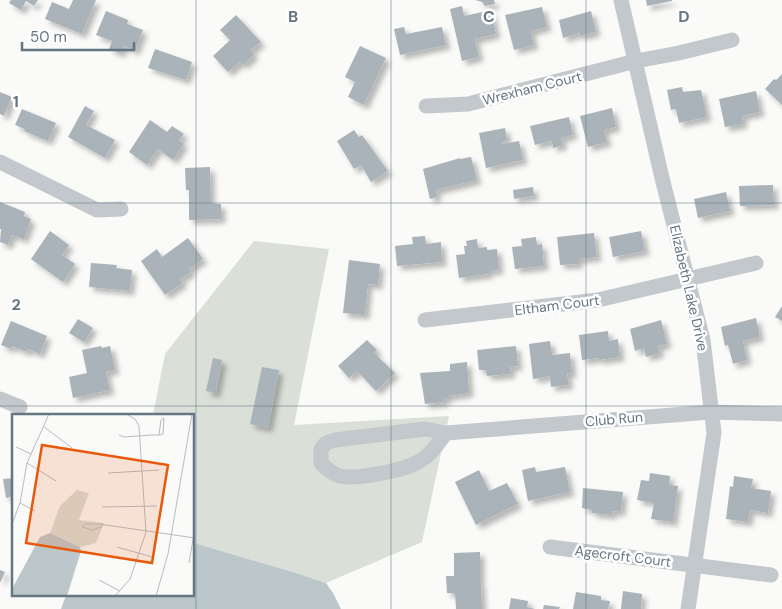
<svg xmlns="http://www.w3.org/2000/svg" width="782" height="609" font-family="'DM Sans',sans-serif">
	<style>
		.green { fill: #dadfd7 }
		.water { fill: #bbc7cb }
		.building { fill: #aab3b9; filter: url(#shadow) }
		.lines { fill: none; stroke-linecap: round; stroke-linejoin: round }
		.minor { stroke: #c3c8cc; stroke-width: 15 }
		.grid { fill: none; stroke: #657683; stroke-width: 1; stroke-opacity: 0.55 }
		.labels { text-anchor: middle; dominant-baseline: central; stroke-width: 5; stroke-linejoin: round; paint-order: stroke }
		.street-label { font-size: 14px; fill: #657683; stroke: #fff }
		.inset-road { fill: none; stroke: #b5bdc2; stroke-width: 1 }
		.view { fill: #e8590c; fill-opacity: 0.15; stroke: #e8590c; stroke-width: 2.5 }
		.inset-edge { fill: none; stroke: #657683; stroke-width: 2.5 }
		.grid-label { font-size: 16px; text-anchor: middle; font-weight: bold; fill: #657683; stroke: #fff; stroke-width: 5; stroke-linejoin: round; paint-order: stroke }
	</style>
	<defs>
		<filter id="shadow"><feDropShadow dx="4.5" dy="4.5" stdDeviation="2.5" flood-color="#0004"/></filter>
	</defs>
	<rect width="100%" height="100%" fill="#fafaf8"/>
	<polygon class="green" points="254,241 329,249 294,425 449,416 422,542 326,583 293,572 194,543 194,415 153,415 165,354"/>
	<polygon class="water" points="194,543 293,572 326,583 333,593 341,609 61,609 66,595 194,595"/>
	<g class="building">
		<polygon points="11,0 38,0 34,6 26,1 21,10 9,3"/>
		<polygon points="73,0 96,0 82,34 45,19 52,2 69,9"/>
		<polygon points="475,0 494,0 495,4 485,6 482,2"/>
		<polygon points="646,0 672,0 672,1 647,6"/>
		<polygon points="462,6 464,16 491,10 496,34 475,39 479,57 462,61 450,9"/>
		<polygon points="542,7 547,27 531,31 534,45 514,50 505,15"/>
		<polygon points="106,11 128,20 127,24 143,30 135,51 124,46 121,53 109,49 112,41 96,35"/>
		<polygon points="591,11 596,32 580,36 579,33 563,38 559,20"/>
		<polygon points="236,15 261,42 251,50 254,55 243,65 240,62 228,72 213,56 230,40 220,30"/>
		<polygon points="404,27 406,34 442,27 446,45 400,55 394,29"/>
		<polygon points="360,46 386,58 364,105 348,97 355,82 345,77"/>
		<polygon points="155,49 192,62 186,80 148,68"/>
		<polygon points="782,74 782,105 765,89 774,79 776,80"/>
		<polygon points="682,87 683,92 701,90 707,117 679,123 676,109 671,110 667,90"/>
		<polygon points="756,91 760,112 742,116 743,124 725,127 719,99"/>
		<polygon points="0,92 12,97 4,116 0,114"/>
		<polygon points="85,106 94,111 86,125 115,140 105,158 68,137"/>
		<polygon points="612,108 616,127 604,130 607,142 588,147 580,116"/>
		<polygon points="22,109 56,123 48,141 24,131 25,129 15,125"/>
		<polygon points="569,117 573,135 561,138 563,145 553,148 552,141 535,145 530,126"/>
		<polygon points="150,120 167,132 172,126 184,134 179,140 184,144 173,160 158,149 147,165 129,152"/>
		<polygon points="505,128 507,140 502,142 502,144 519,141 523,160 486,168 479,133"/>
		<polygon points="354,130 359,137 362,135 388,171 371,182 361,165 354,169 337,141"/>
		<polygon points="471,157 477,180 436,190 437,197 430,199 423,169 460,158 460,159"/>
		<polygon points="210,167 211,204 221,204 221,219 189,220 189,190 186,190 185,168"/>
		<polygon points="773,185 774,205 740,206 739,186"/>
		<polygon points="533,187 534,196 514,199 513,190"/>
		<polygon points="726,192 730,211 698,218 694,199"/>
		<polygon points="0,202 25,212 24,216 31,219 24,239 12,235 8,245 0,242 1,229 0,229"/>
		<polygon points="50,231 69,245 62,255 75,264 63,282 31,259"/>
		<polygon points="641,231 645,251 613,257 609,237"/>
		<polygon points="594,233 597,257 578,259 578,264 560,265 557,237"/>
		<polygon points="425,236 426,244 441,242 442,262 397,266 395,246 413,244 412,237"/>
		<polygon points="536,237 537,245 542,244 544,266 515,269 512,247 522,246 521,239"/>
		<polygon points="188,238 203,259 189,269 191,272 180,279 183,283 165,295 141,261 157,249 162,257"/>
		<polygon points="477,239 478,248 487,247 487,250 497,249 499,270 488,271 488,274 459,278 456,255 465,254 464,246 467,246 466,241"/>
		<polygon points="349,260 380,264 378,285 368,284 365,315 343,313"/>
		<polygon points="91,263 117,265 116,268 132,270 130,291 89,287"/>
		<polygon points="782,306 782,321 775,317"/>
		<polygon points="756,318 760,337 743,341 747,360 733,364 728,345 725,346 721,327"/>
		<polygon points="78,319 93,328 84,342 69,333"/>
		<polygon points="661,320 667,344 658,346 660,353 646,357 644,348 635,351 630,329"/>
		<polygon points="11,321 47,336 40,354 28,349 27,352 12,346 11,349 1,345"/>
		<polygon points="608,331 609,341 618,339 620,357 599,360 599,358 582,360 579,335"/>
		<polygon points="367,340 377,350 374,353 395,373 376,391 357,371 349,378 338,366"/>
		<polygon points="550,341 552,355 570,353 572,373 567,374 569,385 551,387 550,376 533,379 529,344"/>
		<polygon points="101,346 102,348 110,346 115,370 106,372 110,390 73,398 69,377 87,373 82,350"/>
		<polygon points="516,346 518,366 510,367 511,374 487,376 486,370 479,370 477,350"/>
		<polygon points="213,358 222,360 216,393 206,391"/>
		<polygon points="467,362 469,393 448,396 448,398 443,399 444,402 425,404 420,373 450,371 450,364"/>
		<polygon points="262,367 279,370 268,428 250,424"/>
		<polygon points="535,467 536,472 565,467 570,492 528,501 522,470"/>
		<polygon points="479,470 489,491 507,483 518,504 476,525 455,482"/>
		<polygon points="650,473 670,476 669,485 678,486 673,522 651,519 654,503 637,500 641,480 649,481"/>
		<polygon points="734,476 753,479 751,488 771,491 768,513 750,510 748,522 726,519 730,486 733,487"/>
		<polygon points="14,478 14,496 6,498 3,479"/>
		<polygon points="583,488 623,492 621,512 613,511 612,515 592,513 592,510 582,508"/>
		<polygon points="480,552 480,584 481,584 482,609 456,609 455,593 447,593 446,576 454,576 454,553"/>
		<polygon points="0,570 5,572 0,583"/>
		<polygon points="623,591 642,594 641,609 621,609"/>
		<polygon points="576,592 601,596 601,600 610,601 608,609 573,609"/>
		<polygon points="511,598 528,601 527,607 535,609 509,609"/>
		<polygon points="544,605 560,607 559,609 543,609"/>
	</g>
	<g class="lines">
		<g class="minor">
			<polyline points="621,0 662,178 703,340 714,433 688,609"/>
			<polyline points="426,106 468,104 636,61 679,53 732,40"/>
			<polyline points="0,162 97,210 121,209"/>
			<polyline points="425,320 598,300 756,263"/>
			<polyline points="0,399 20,407"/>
			<path d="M446,433C438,443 431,455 420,461C405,470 357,480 340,476C332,474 327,469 321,463V449L326,443L335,440L425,429L446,433L711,412L782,414"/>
			<polyline points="550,547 771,575"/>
		</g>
	</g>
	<path class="grid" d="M196,0V609M391,0V609M586,0V609M0,203H782M0,406H782"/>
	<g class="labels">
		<g class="street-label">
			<text transform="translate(532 88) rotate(-14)">Wrexham Court</text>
			<text transform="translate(689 288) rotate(77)">Elizabeth Lake Drive</text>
			<text transform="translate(557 305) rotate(-7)">Eltham Court</text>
			<text transform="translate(614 419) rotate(-5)">Club Run</text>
			<text transform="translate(623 556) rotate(7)">Agecroft Court</text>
		</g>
	</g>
	<g transform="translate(12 414)">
		<rect width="182" height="182" fill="#fafaf8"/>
		<path d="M65,76L77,79L67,106L92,109L84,129L68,133L38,119L48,92Z" fill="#dadfd7"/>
		<path d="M38,119L68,133L69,137L55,182H0V175L28,123Z" fill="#bbc7cb"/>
		<path class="inset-road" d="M31,12L60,34M107,21L112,23L139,21H147L151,20L152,4L149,6L147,21M4,33L19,40M15,49L44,67M96,59L147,56M8,89L23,97M90,93L145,92M0,110L8,89L15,49L37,0M91,112L81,116L70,113L73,110H87L183,124M105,133L140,143M177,149L183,114M87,166L108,177M103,182L118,165L134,118L127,12L123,5L114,0M144,182L156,140L180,0"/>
		<path class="view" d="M30,31L156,51L140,149L14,129Z"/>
		<rect width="182" height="182" class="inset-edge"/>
	</g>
	<g class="grid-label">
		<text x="293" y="22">B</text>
		<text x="489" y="22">C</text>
		<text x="684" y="22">D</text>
		<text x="16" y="107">1</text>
		<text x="16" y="310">2</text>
	</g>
	<path d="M22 42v8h112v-8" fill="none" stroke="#657683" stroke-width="2.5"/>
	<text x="30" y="42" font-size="15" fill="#657683" stroke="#ffffff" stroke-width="4" paint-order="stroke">50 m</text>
</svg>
